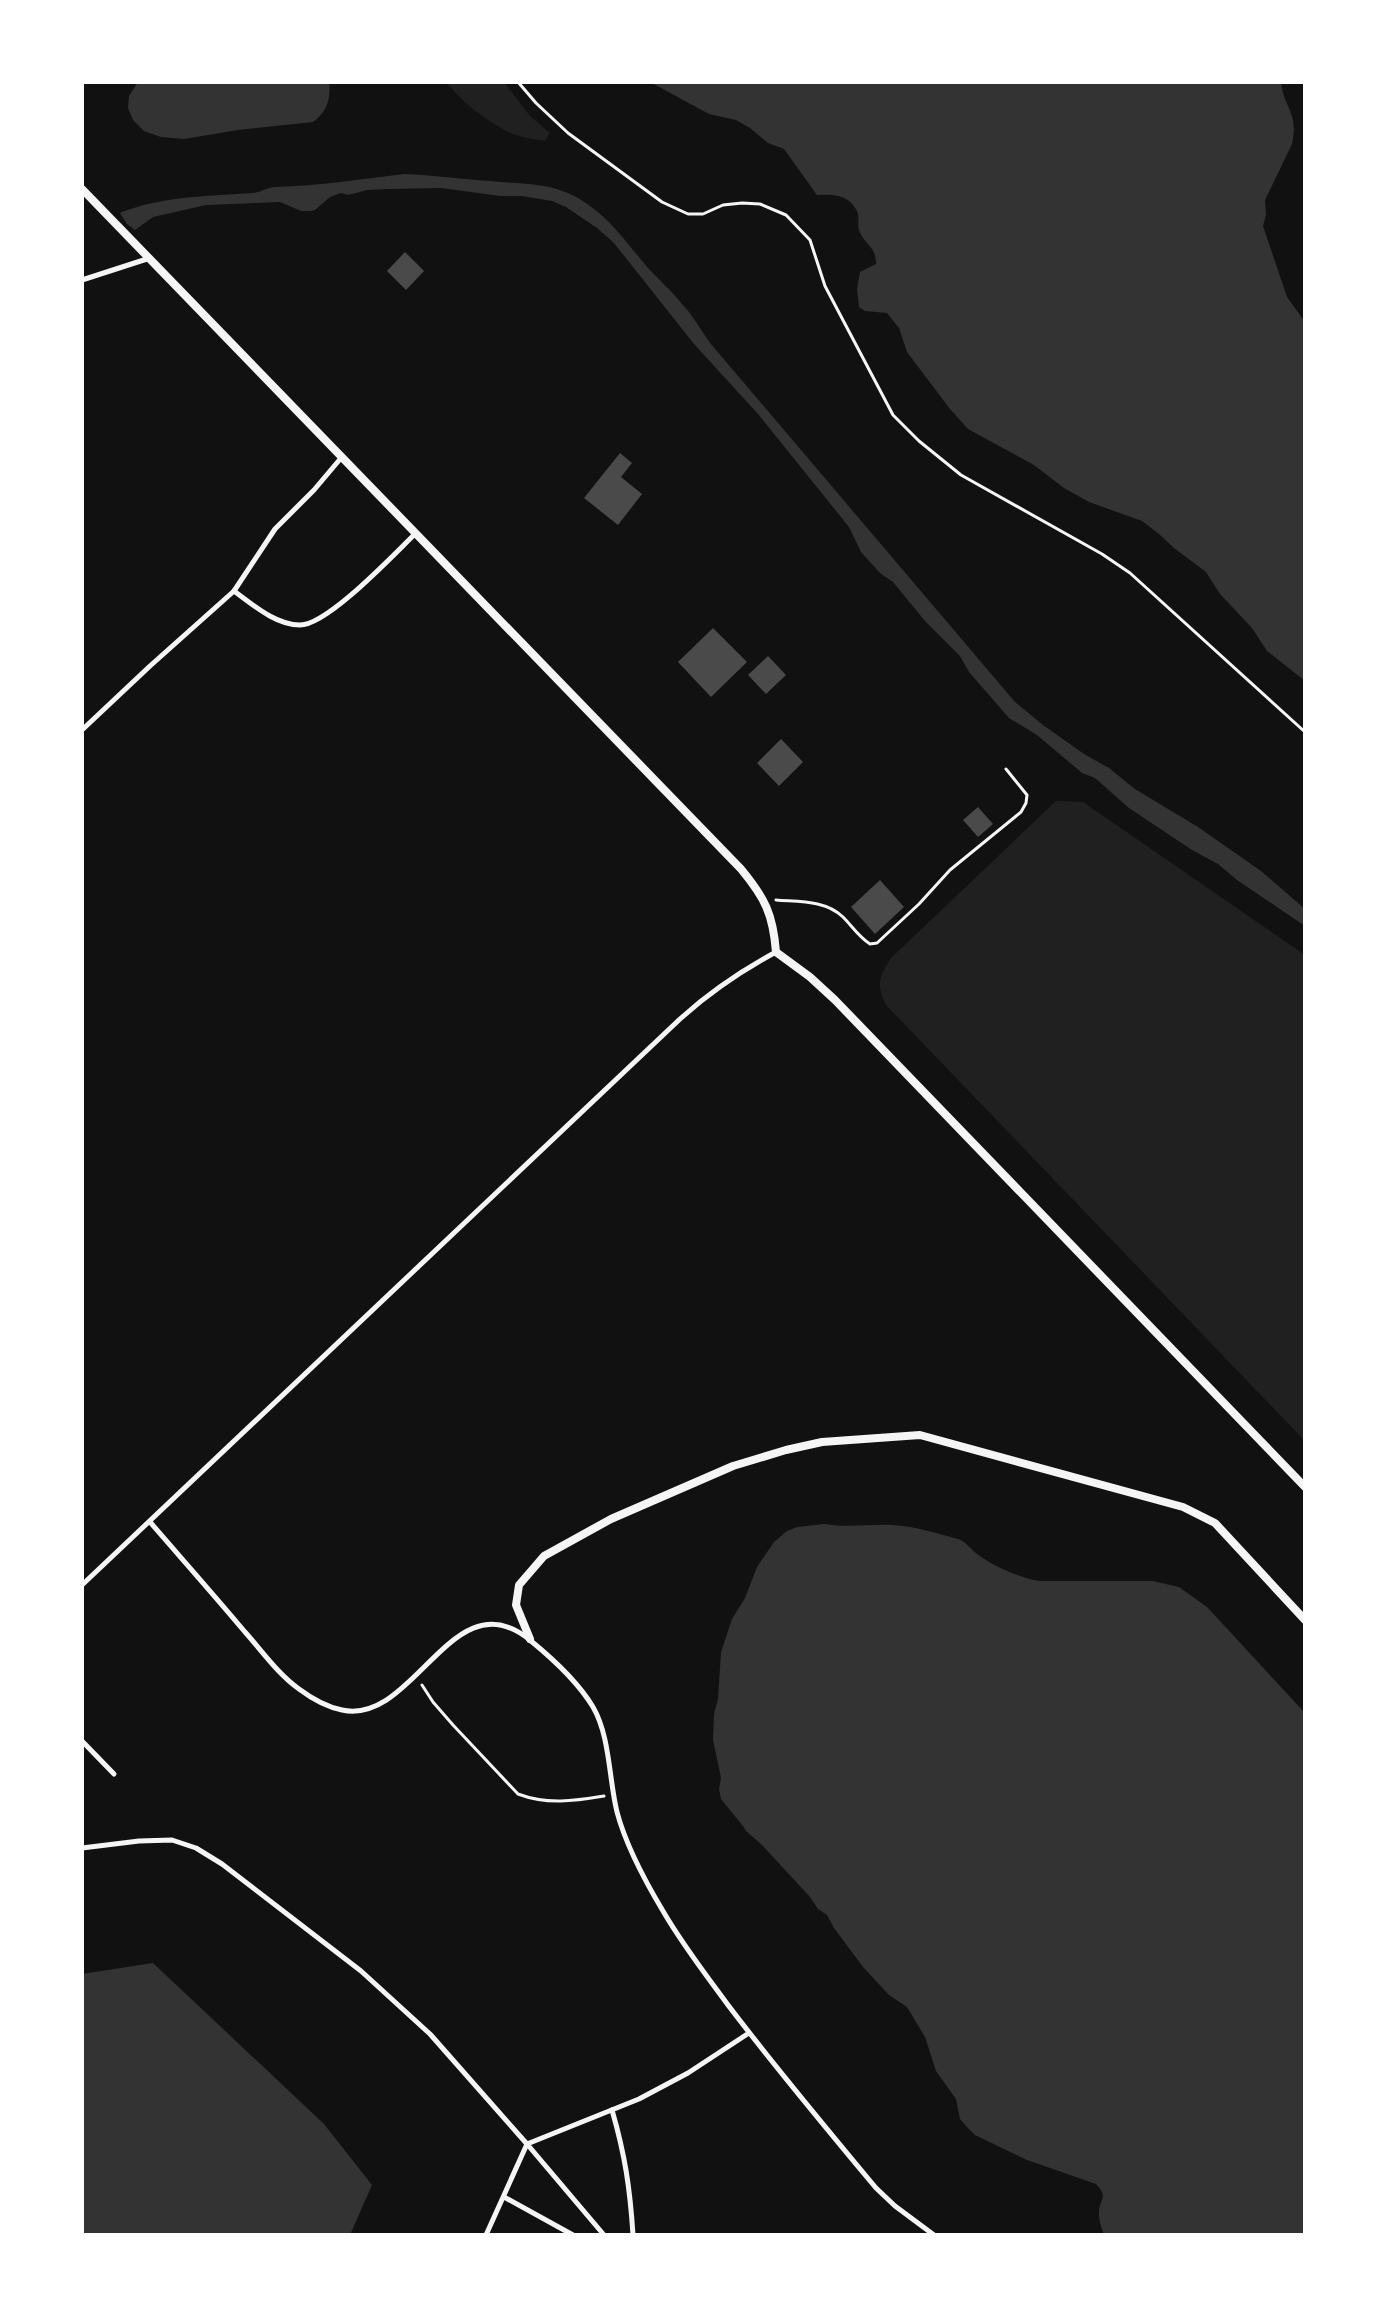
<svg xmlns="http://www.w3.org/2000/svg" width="1387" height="2317" font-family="'Space Grotesk',sans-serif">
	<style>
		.green { fill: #202020 }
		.water { fill: #333 }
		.building { fill: #4a4a4a }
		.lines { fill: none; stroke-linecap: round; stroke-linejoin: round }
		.path { stroke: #f5f5f5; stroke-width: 3 }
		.service { stroke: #f5f5f5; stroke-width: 5 }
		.minor { stroke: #f5f5f5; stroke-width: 8 }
	</style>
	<rect width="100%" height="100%" fill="#111"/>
	<g class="green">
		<path d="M447,82H504L530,116L550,133L545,141C534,139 523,138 513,134C492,125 459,101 447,82Z"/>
		<path d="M1056,801L1083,802L1305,955V1441L886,1005C876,984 879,977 891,958Z"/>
	</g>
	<g class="water">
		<path d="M138,82H329C331,99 327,112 313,122L238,130L184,139L161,137L144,131L133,120L128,108L129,96Z"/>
		<path d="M650,82H1281C1284,109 1299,112 1292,144L1265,200L1266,215L1263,226L1287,297L1305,322V681L1267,651L1252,628L1220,594L1206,572L1174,548L1159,534L1142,521L1089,502L1064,488L1034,465L968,429L950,409L907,352L899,328L887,313L865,311L859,307L857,289L860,272L876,264C876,245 864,245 859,230C857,224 860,217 857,211C849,194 832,194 817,195L784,149L768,143L750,128L736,120L709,114Z"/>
		<path d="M404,174C433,175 461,179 490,181C518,184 549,182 574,196C607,213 625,241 648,268C659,280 672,291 682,304C693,315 701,331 711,344L1015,702L1043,725L1084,754L1109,768L1135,789L1198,827L1261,871L1305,909V926L1237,880L1218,864L1192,850L1129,808L1095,778L1082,773L1037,735L1009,718L969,672L960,656L925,621L893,582L880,573L861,552L849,527L758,414L694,344L614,243L597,228L566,207L552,201L522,196H500L441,188L388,189L367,190L348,195L341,193L330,197L315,210L311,211H301L280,202L206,205L153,217L135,230L127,224L120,213C161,196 209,196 253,193C261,192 268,187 276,187C319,186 362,179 404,174Z"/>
		<path d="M824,1524C849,1528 867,1524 892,1525C914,1526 936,1533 958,1539C965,1541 970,1548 977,1554C993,1566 1018,1577 1038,1581H1153L1179,1587L1207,1607L1305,1713V2235H1104C1102,2229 1099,2221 1099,2215C1098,2199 1110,2198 1096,2184L1027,2160L975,2135L967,2127L960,2119L956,2099L936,2071L925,2037L907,2007L889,1995L863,1967L834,1928L827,1915L818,1909L810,1897L762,1845L746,1831L743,1826L721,1799L719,1789L721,1778L713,1740L714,1714L718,1699L721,1652L732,1619L745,1598L757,1567L774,1542L787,1531L797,1527Z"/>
		<polygon points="153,1963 324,2124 372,2185 350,2235 82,2235 82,1974"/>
	</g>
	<g class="building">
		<polygon points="405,252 424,271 406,290 387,271"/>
		<polygon points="620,453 632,463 621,477 642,494 618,525 584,498"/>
		<polygon points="713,628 747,662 711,697 678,662"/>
		<polygon points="768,656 786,675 766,694 748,675"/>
		<polygon points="781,739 803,762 779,786 757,763"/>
		<polygon points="978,807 993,824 978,837 963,820"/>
		<polygon points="880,880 904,907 875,934 851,907"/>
	</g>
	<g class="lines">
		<g class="path">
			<polyline points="518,82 536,103 568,133 662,202 688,214 703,214 723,205 742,203 760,204 786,215 810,240 825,286 893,415 919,441 961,475 1102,554 1130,573 1305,732"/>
			<path d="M776,900C799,902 825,900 843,917C852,926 859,937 870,944L877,943L919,904L950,870L1021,812L1026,803L1027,795L1006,769"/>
			<path d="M422,1685L433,1702L453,1725L518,1794C547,1805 574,1801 604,1796"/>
		</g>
		<g class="service">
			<polyline points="82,280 150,258"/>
			<path d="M234,591C253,605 276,625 300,625C328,625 395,553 416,533"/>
			<polyline points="82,730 150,666 234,591 275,529 314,490 341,458"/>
			<path d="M150,1522C182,1559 214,1595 245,1632C262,1651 278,1674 299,1689C311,1698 327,1707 342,1710C415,1726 453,1575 531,1641C553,1659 578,1682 593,1707C610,1736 609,1780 617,1812C626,1846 645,1881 663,1911C682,1944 706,1975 728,2005C775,2067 826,2128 876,2188L895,2206L934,2235"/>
			<path d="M82,1585L680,1019C711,991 739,972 776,952"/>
			<polyline points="82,1741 114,1774"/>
			<polyline points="82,1848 139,1841 172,1840 196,1848 222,1864 361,1971 430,2034 527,2144 486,2235"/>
			<path d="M612,2110C625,2155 630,2188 633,2235"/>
			<polyline points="504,2197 573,2235"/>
			<polyline points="604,2235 527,2144 639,2099 688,2073 749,2033"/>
		</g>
		<g class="minor">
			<path d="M82,189L741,869C765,898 773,914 776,952L810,977L835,1000L1305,1487"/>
			<polyline points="530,1639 516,1605 519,1585 544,1556 611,1519 733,1466 786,1450 822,1442 920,1435 1183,1507 1215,1523 1305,1620"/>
		</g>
	</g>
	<rect width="1387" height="2317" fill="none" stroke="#ffffff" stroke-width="168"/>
</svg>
